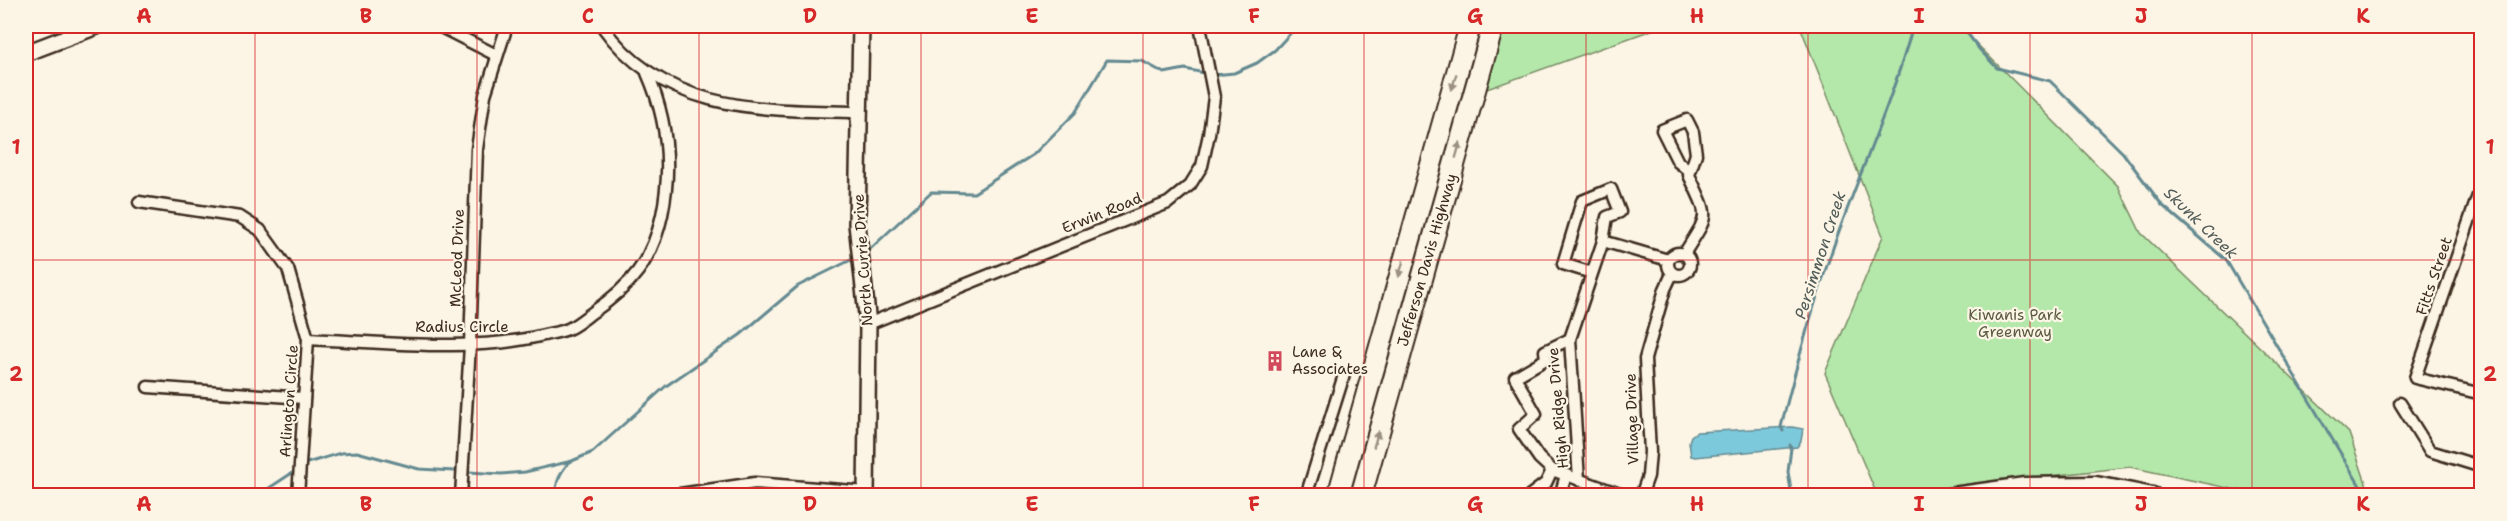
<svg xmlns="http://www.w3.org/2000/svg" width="2507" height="521" font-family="'Shantell Sans',sans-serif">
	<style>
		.green { fill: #b4e8aa; stroke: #788964; stroke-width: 1.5 }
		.water { fill: #7dc9dc; stroke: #638990; stroke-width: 1.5 }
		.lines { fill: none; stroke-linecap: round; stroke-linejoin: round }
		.stream { stroke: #638990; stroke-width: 3 }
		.street-casing { stroke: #3b2a1e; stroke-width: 15 }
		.secondary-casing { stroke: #3b2a1e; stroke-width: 20 }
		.primary-casing { stroke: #3b2a1e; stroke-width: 21 }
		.highway-casing { stroke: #3b2a1e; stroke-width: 24 }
		.street { stroke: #fcf5e5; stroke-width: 10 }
		.secondary { stroke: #fcf5e5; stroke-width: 15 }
		.primary { stroke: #fcf5e5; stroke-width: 16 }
		.highway { stroke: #fcf5e5; stroke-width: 20 }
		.oneway { fill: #9c9082 }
		.grid { fill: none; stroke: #d62828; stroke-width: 1.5; stroke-opacity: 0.55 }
		.labels { text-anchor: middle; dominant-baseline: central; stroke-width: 4.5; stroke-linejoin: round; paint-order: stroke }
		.street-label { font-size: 15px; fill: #3b2a1e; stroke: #fcf5e5 }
		.park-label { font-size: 15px; fill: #595a41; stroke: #fcf5e5 }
		.poi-label { font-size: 15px; fill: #3b2a1e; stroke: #fcf5e5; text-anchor: start }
		.water-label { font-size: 16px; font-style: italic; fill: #4f5a57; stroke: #fcf5e5 }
		.neatline { fill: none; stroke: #d62828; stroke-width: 2 }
		.grid-label { font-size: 20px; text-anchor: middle; font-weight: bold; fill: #d62828 }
	</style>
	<rect width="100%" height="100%" fill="#fcf5e5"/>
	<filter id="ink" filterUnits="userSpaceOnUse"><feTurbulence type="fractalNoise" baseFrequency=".0167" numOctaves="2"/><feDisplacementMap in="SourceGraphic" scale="12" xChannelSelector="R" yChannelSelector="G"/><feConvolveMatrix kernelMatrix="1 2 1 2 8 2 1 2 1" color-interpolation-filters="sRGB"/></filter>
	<g filter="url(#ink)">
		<g class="green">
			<polygon points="1476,26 1663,26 1456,100"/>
			<polygon points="1800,26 1959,26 2118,186 2141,233 2349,433 2370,495 2298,496 2237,490 2130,467 1877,495 1825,373 1883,236"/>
		</g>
		<polygon class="water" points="1792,427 1803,429 1801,441 1797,447 1695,457 1691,456 1689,442 1691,436 1697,432"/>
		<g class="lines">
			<g class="stream">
				<polyline points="1962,26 1980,50 1997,68 2050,81 2123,153 2162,205 2226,260 2366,496"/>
				<polyline points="866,253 931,192 974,193 1034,154 1075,113 1107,60 1142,61 1164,73 1185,69 1214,75 1234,73 1257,63 1275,50 1297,26"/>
				<path d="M1783,431L1781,427C1796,367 1812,307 1833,248C1859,174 1892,102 1913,26"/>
				<polyline points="1790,445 1791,448 1788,472 1792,496"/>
				<polyline points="307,463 341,453 357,452 419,469 454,471"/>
				<polyline points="469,472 501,474 525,472 572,461 593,452 666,386 740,335 798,286 857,257"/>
				<polyline points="257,496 292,473"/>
				<path d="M555,496C556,482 560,471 570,462"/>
			</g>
			<g class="street-casing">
				<g id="street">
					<polyline points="439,26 496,55"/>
					<path d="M602,26C664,113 761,110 858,112"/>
					<polyline points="2482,184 2415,378 2482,394"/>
					<polyline points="139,202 240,217 260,230 288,269 308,339 298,496"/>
					<polyline points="1603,241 1668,260"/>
					<circle cx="1679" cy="264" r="11"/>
					<path d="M1684,254C1710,212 1710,220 1689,175L1696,154L1693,132L1687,120L1662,130L1678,162L1689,171"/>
					<polyline points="868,324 1168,203 1190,185 1202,166 1209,134 1214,97 1200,26"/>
					<path d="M308,339C382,342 473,353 544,335C552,333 563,332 570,328C578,324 586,317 593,312C631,286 652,261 662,215C672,167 667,118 647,73"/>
					<polyline points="1570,339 1545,351 1546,359 1515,377 1536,414 1519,429 1539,458 1552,470 1626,496"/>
					<polyline points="148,387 304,398"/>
					<polyline points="2400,403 2430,451 2482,467"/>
					<polyline points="1579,480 1570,339 1603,241 1607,217 1620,212 1611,189 1582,201 1563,264 1592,273"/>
					<polyline points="461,496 470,345 477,149 485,95 507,26"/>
					<polyline points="666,496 755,483 866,492"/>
					<polyline points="1306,496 1344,375"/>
					<polyline points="1529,496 1546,483 1552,470"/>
					<polyline points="1560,496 1566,475"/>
					<polyline points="1641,496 1648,476 1650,452 1645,359 1665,289 1672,274"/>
				</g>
			</g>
			<g class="secondary-casing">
				<g id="secondary">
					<polyline points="861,26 857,224 868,324 866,496"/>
					<polyline points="26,53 97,26"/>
				</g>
			</g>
			<g class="primary-casing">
				<polyline id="primary" points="1953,496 2025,486 2096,485 2153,496"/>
			</g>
			<g class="highway-casing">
				<g id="highway">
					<polyline points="1338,496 1470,26"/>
					<polyline points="1361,496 1493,26"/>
				</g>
			</g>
			<use href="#street" class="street"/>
			<use href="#secondary" class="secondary"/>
			<use href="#primary" class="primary"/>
			<use href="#highway" class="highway"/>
		</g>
		<defs><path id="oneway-solid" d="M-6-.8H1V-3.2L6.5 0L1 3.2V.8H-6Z" transform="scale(1.5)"/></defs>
		<g class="oneway">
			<use href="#oneway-solid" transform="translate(1454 82) rotate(106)"/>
			<use href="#oneway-solid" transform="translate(1458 150) rotate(-74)"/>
			<use href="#oneway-solid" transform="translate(1401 269) rotate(106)"/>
			<use href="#oneway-solid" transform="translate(1376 439) rotate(-74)"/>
		</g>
	</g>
	<path class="grid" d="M255,26V496M477,26V496M699,26V496M921,26V496M1143,26V496M1364,26V496M1586,26V496M1808,26V496M2030,26V496M2252,26V496M26,260H2482"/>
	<defs>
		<g id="building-bare" transform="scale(1.62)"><path d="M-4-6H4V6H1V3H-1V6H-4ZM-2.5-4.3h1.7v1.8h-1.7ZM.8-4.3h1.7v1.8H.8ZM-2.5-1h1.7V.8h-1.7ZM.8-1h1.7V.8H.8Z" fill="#d1495b" stroke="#fcf5e5" stroke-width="2.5" paint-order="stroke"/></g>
	</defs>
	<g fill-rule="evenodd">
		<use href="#building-bare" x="1275" y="361"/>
	</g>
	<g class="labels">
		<g class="street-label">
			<text transform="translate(1102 213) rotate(-22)">Erwin Road</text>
			<text transform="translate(457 258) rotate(-88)">McLeod Drive</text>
			<text transform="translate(863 260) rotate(-94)">North Currie Drive</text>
			<text transform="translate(1427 260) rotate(-74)">Jefferson Davis Highway</text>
			<text transform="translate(2434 276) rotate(-71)">Fitts Street</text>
			<text x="462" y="327">Radius Circle</text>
			<text transform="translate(289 401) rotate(-86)">Arlington Circle</text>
			<text transform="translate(1558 408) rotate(-95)">High Ridge Drive</text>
			<text transform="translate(1632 419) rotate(-92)">Village Drive</text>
		</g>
		<g class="park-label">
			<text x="2015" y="315">Kiwanis Park<tspan x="2015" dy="17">Greenway</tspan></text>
		</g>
		<g class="poi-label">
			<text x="1292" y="352">Lane &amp;<tspan x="1292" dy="17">Associates</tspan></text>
		</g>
		<g class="water-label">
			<text transform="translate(2201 223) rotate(44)">Skunk Creek</text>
			<text transform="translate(1820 255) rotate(-72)">Persimmon Creek</text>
		</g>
	</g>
	<rect width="2507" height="521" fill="none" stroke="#fcf5e5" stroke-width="66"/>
	<rect x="33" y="33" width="2441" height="455" class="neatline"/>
	<g class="grid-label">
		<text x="144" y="23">A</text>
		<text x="366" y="23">B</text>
		<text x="588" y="23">C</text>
		<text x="810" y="23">D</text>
		<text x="1032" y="23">E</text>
		<text x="1254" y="23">F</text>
		<text x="1475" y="23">G</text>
		<text x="1697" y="23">H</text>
		<text x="1919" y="23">I</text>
		<text x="2141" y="23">J</text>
		<text x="2363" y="23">K</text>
		<text x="16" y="154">1</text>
		<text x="2490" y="154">1</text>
		<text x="16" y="381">2</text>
		<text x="2490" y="381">2</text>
		<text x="144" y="511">A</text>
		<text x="366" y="511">B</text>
		<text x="588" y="511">C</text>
		<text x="810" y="511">D</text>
		<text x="1032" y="511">E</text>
		<text x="1254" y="511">F</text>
		<text x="1475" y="511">G</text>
		<text x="1697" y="511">H</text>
		<text x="1919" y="511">I</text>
		<text x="2141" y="511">J</text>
		<text x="2363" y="511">K</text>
	</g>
</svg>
